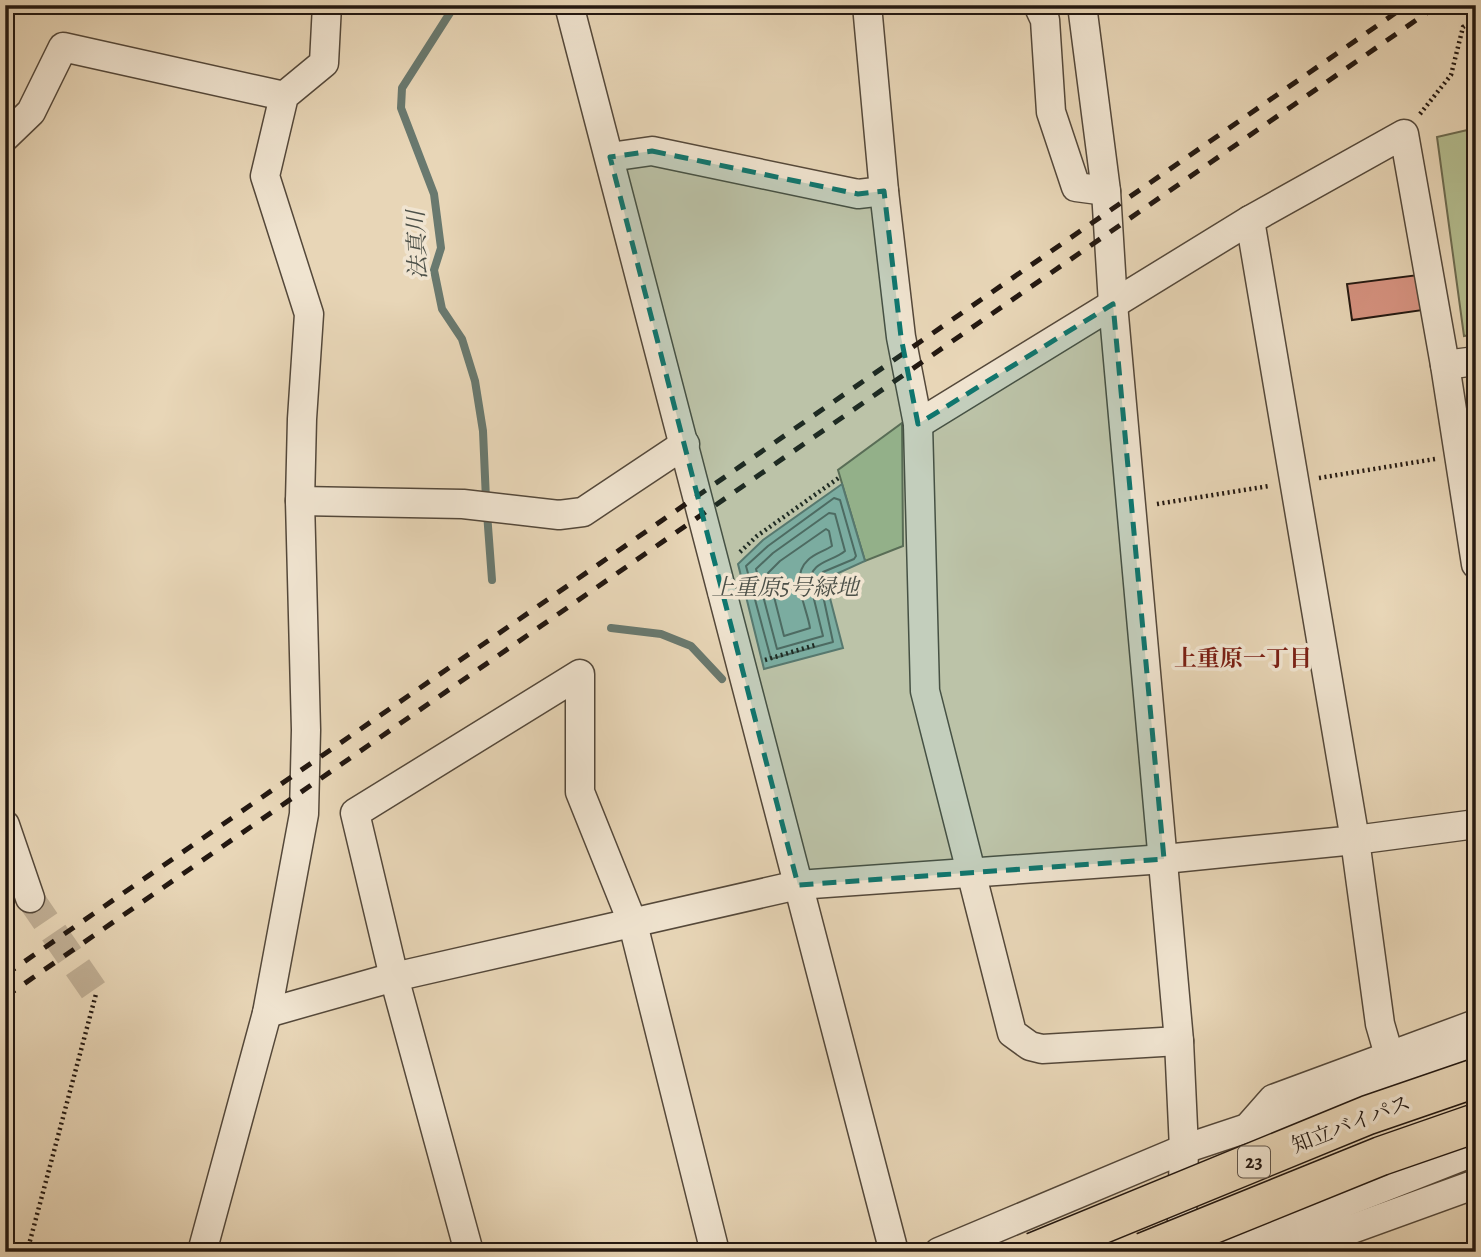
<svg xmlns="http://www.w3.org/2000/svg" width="1481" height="1257" font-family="Alegreya,'Noto Serif JP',serif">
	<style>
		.green { fill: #b4be90; stroke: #6c6b50; stroke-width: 2 }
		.water { fill: #97b9ad; stroke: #69796f; stroke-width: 2 }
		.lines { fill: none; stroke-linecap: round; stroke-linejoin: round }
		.shore { stroke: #5d685f; stroke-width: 2 }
		.stream { stroke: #69796f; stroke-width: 8 }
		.building { fill: #d79381; stroke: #231811; stroke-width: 2 }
		.minor-tunnel { stroke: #c1b096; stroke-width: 28; stroke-dasharray: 28 14; stroke-linecap: butt }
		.minor-casing { stroke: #54483a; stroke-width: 31 }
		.path { stroke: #231811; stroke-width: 4.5; stroke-dasharray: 2 3.5; stroke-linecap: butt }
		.minor { stroke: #f0e4d0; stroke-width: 28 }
		.rail { stroke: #231811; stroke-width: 5; stroke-dasharray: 12 12; stroke-linecap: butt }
		.highway-bridge-casing { stroke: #231811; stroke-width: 41; stroke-linecap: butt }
		.highway-bridge { stroke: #e8d6b7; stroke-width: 38 }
		.marked { fill: #0f766e; fill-opacity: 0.2; stroke: #0f766e; stroke-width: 5; stroke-dasharray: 14 9; stroke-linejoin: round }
		.labels { text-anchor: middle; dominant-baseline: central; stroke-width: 7; stroke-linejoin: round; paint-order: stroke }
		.shield { fill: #f0e4d0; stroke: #60554a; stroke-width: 2 }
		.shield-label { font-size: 19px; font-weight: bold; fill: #231811 }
		.street-label { font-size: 21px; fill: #231811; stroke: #f0e4d0 }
		.water-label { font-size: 23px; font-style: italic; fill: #4c5048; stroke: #f0e4d0 }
		.neighbourhood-label { font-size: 23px; font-weight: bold; fill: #7a1f14; stroke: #f0e4d0 }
	</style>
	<rect width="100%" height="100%" fill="#e8d6b7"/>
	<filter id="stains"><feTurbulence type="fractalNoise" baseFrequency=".00286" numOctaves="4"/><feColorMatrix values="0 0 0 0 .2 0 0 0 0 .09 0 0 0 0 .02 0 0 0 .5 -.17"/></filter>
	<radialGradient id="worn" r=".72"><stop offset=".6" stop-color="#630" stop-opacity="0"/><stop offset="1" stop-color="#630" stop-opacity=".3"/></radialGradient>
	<g class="green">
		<polygon points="1476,128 1476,334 1464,336 1437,137"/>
		<polygon points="902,423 903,546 865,561 838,470"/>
	</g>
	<polygon class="water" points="842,484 865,561 825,579 843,648 764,669 738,564 763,540"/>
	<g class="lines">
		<g class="shore">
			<polygon points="834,498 840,500 856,556 854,559 823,572 819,577 833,642 771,659 746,566 768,546"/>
			<path d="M829,513L835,514L845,551C832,562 810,561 810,583L823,636L777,649L756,569L773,553Z"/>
			<path d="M826,529L829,531L832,546C825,551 815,553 808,560C789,577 807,607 810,628L784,636L768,573L780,561Z"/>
		</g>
		<g class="stream">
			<polyline points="455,5 402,88 401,108 434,194 441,248 434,270 442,309 462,339 475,381 483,431 486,500"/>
			<polyline points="487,513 492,580"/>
			<polyline points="611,628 661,634 691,646 722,679"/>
		</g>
	</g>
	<polygon class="building" points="1418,275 1423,310 1352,320 1347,284"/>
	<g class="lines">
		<polyline class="minor-tunnel" points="30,898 96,994"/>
		<g class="minor-casing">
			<g id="minor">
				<polyline points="569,5 894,1252"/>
				<polyline points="867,5 884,191 901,337 918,424 925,691 1012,1033 1030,1046 1042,1049 1179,1041"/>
				<polyline points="1038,5 1045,20 1051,112 1076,187 1106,191"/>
				<polyline points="1082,5 1106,191 1113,304 1179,1041 1184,1149 1181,1252"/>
				<polyline points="5,137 31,112 63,47 284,96"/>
				<polyline points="610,157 652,151 858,194 884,191"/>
				<polyline points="1445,365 1476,361"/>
				<polyline points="918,424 1250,220 1404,134 1445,365 1476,564"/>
				<polyline points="300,501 463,504 559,515 583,512 685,444"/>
				<polyline points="5,825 30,898"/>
				<polyline points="267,1013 394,977 798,885 1164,859 1355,840 1250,220"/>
				<polyline points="1389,1055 1380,1024 1355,840 1476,824"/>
				<polyline points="1251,1124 1273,1099 1476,1024"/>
				<polyline points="202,1252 267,1013 304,814 306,730 300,501 302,419 309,314 265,176 284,96 324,63 327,5"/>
				<polyline points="469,1252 394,977 355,813 580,674 580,792 633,924 715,1252"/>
				<polyline points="939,1252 1184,1149 1476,1052"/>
				<polyline points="1225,1252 1280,1228 1476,1151"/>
				<polyline points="1276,1252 1294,1250 1476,1184"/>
			</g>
		</g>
		<g class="path">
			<polyline points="1420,114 1451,75 1463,27 1476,19"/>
			<polyline points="1319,478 1435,459"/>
			<polyline points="1157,504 1269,486"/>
			<polyline points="740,552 757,536 840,477"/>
			<polyline points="765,660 815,645"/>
			<polyline points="27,1252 96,994"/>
		</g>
		<use href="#minor" class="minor"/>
		<g class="rail">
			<polyline points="5,975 1407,5"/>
			<polyline points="5,997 1438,5"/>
		</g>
		<g class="highway-bridge-casing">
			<g id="highway-bridge">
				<polyline points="1034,1252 1368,1115 1476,1078"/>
				<polyline points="1144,1252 1381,1156 1476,1123"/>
			</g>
		</g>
		<use href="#highway-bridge" class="highway-bridge"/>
	</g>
	<path class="marked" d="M652,151L858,194L884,191L901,337L918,424L1113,304L1164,859L798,885L610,157Z"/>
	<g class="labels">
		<rect class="shield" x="1238" y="1146.5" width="32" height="31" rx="5"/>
		<g class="shield-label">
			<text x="1254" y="1162">23</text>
		</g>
		<g class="street-label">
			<text transform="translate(1351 1124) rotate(-21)">知立バイパス</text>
		</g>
		<g class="water-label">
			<text transform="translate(417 245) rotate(-92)">法真川</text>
			<text x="785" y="587">上重原5号緑地</text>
		</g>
		<g class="neighbourhood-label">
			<text x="1243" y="658">上重原一丁目</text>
		</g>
	</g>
	<rect width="1481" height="1257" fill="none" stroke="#e8d6b7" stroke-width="28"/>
	<rect x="7" y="7" width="1467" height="1243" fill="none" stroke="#231811" stroke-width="3.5"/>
	<rect x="14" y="14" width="1453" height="1229" fill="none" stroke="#231811" stroke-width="2"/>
	<rect width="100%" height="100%" filter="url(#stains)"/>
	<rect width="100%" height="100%" fill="url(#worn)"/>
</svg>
